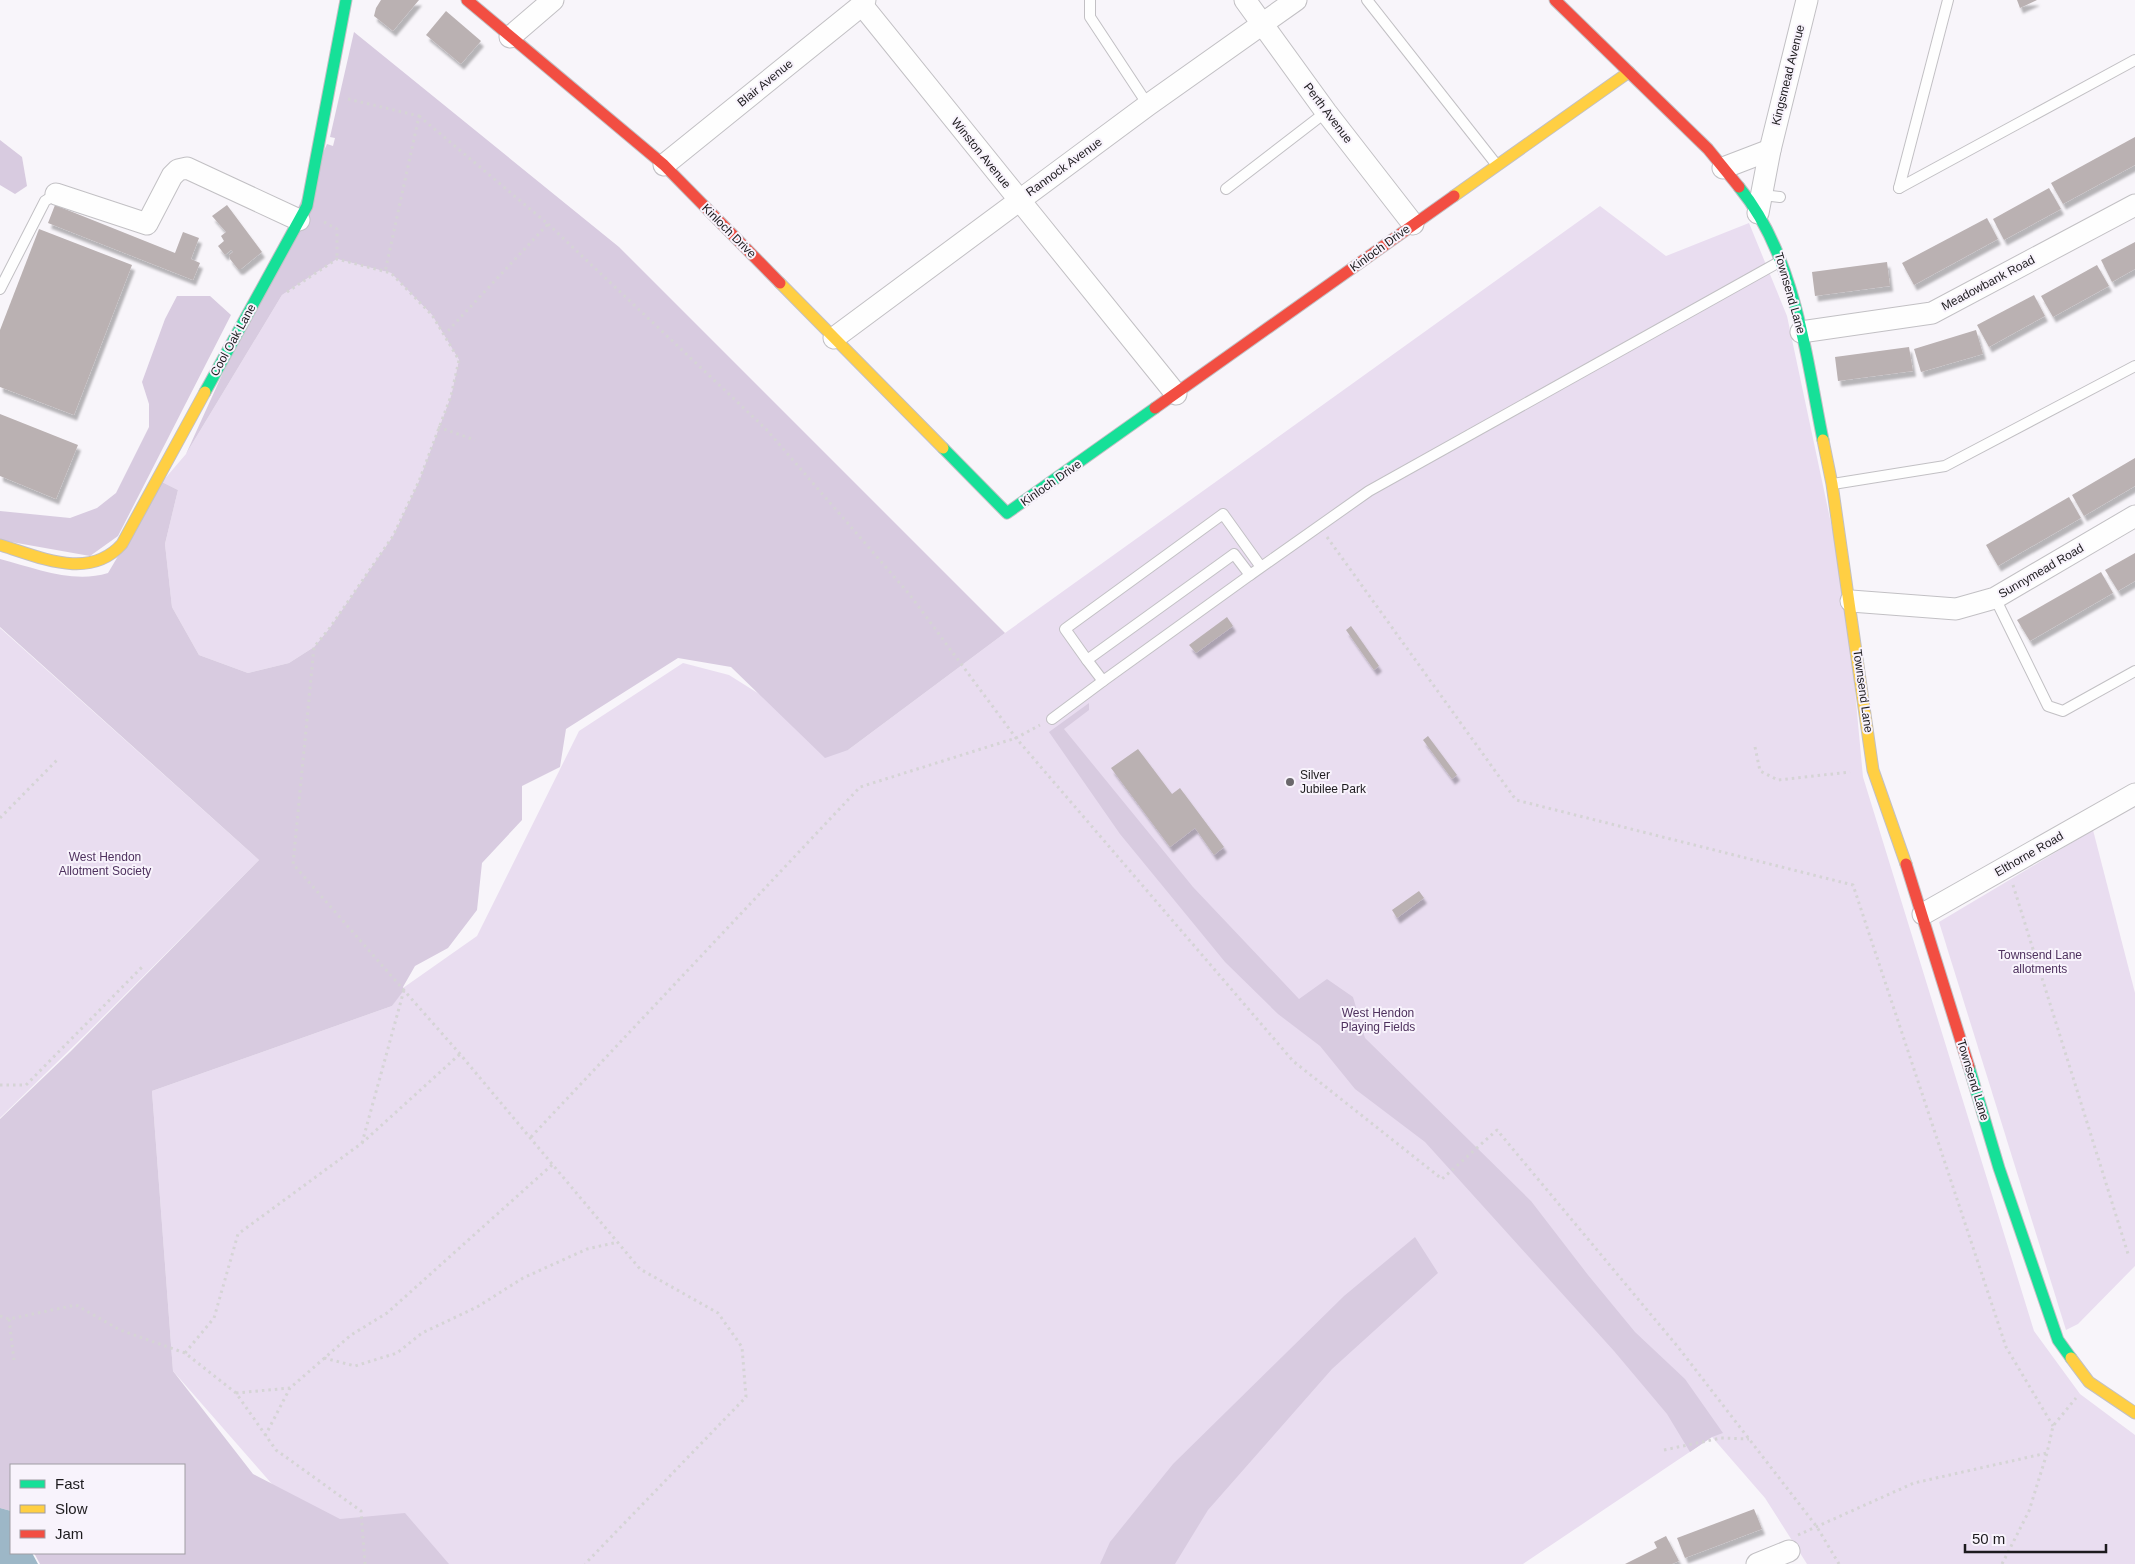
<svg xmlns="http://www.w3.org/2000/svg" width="2135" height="1564" font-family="Helvetica,sans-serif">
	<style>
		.green { fill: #e9ddf0 }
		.forest { fill: #d8cbe0 }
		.water { fill: #9db7c7 }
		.building { fill: #bab1b2; filter: url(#shadow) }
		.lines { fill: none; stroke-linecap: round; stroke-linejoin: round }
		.lane-casing { stroke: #c2c0c4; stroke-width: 12 }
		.street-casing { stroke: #c2c0c4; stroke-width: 23 }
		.fast-casing { stroke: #c2c0c4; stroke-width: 13 }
		.slow-casing { stroke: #c2c0c4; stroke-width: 13 }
		.jam-casing { stroke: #c2c0c4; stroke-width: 13 }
		.path { stroke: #d5d4d5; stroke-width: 3; stroke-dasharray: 2.5 4; stroke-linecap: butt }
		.lane { stroke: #fefefe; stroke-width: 10 }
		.street { stroke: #fefefe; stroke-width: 21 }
		.fast { stroke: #16e098; stroke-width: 11 }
		.slow { stroke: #ffcf43; stroke-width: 11 }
		.jam { stroke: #f24e42; stroke-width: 11 }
		.poi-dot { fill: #6a676b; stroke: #f8f3fc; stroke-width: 2 }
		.labels { text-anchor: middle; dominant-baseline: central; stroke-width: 4; stroke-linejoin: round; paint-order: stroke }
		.street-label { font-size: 12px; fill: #1d1b1e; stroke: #f8f3fc }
		.poi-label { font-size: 12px; fill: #1d1b1e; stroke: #f8f3fc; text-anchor: start }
		.park-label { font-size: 12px; fill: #4e315e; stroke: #f8f3fc }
	</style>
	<defs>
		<filter id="shadow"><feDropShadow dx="3" dy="5.5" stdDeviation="1" flood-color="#0004"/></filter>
	</defs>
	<rect width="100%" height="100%" fill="#f8f5fa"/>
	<g class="green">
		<polygon points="1600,206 1666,256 1749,223 1787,316 1846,594 1863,777 2034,1331 2080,1394 2135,1435 2135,1564 1807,1564 1765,1498 1712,1437 1523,1564 342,1564 173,1371 152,1091 392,1006 403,988 477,936 579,731 683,663 729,675 848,750 1005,633"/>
		<polygon points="337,259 391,273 432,315 459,360 451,396 419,481 393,536 329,629 314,647 289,663 248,673 199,655 172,607 165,544 178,490 162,482 186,454 282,295"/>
		<polygon points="0,628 259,860 86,1034 0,1118"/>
		<polygon points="2093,830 2135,993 2135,1266 2078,1324 2066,1330 1939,922"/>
	</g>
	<g class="forest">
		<path d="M354,32L619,247L1005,633L848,750L825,758L731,667L678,658L566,729L560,767L522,786V820L482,863L477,910L448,948L415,966L403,987L404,990L392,1006L152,1091L173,1371L253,1474L340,1519L405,1513L449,1564H40L34,1553H184V1465H11V1511L0,1508V1119L71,1051L259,860L0,627V559C35,568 73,584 108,573L162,482L178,490L165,544L172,607L199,655L248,673L289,663L314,647L329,629L393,536L419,481L451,396L459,360L432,315L391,273L337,259L282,295L186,454L327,144L333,146L335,138L330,137Z"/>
		<polygon points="0,140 22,157 27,186 15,194 0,185"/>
		<polygon points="177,296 210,296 231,315 118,536 90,556 0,540 0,511 70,518 97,508 116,493 149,427 149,404 142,382 165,319"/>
		<polygon points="1089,703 1089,710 1064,729 1193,887 1299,999 1327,979 1353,997 1365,1038 1531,1201 1588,1275 1635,1332 1685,1379 1723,1433 1712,1437 1690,1452 1667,1414 1614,1351 1425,1142 1355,1089 1320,1046 1278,1014 1225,962 1120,834 1049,732"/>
		<polygon points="1415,1237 1438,1273 1332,1369 1208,1510 1175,1564 1100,1564 1110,1542 1173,1464 1344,1296"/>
	</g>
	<polygon class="water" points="0,1508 11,1511 11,1553 32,1553 38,1564 0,1564"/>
	<g class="building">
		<polygon points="381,0 419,0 393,31 374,16 376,8"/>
		<polygon points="2017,0 2037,0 2020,8"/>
		<polygon points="446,11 481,41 461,64 426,35"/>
		<polygon points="2135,137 2135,165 2063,204 2051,183"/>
		<polygon points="2049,188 2061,209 2004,240 1993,219"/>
		<polygon points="55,205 175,253 183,232 199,238 191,259 200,263 193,280 48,223"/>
		<polygon points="227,205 262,252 241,269 238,269 230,259 229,255 233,252 231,250 225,255 218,246 224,241 221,236 226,232 212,216"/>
		<polygon points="1987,218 1998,239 1914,285 1902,263"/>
		<polygon points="39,229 132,265 74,415 0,387 0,330"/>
		<polygon points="2135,242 2135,269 2112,282 2101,260"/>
		<polygon points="1887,262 1890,286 1815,296 1812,272"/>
		<polygon points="2097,265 2109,286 2053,317 2041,296"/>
		<polygon points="2034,295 2045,316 1989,347 1977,325"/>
		<polygon points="1976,330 1983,354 1921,372 1914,349"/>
		<polygon points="1909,347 1913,371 1838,381 1835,357"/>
		<polygon points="0,414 78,445 56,499 0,476"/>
		<polygon points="2135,458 2135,486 2084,516 2072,495"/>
		<polygon points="2069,497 2081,518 1998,566 1986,545"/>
		<polygon points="2135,553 2135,581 2118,591 2105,570"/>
		<polygon points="2101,572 2113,593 2030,641 2017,620"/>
		<polygon points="1227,617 1233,626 1196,653 1189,645"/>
		<polygon points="1351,626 1379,666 1374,670 1346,630"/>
		<polygon points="1428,736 1457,775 1452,779 1423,740"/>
		<polygon points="1138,749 1172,794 1180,788 1224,847 1214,855 1195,828 1170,847 1111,768"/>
		<polygon points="1419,891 1424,898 1397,918 1392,910"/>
		<polygon points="1754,1509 1762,1529 1685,1558 1677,1538"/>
		<polygon points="1666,1536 1679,1561 1672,1564 1625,1564 1657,1548 1654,1542"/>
	</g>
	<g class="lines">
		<g class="lane-casing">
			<g id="lane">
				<polyline points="1090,0 1090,17 1148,105"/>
				<polyline points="1367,0 1496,164"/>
				<polyline points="1899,188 2135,60"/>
				<polyline points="1899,188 1948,0"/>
				<polyline points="1226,189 1326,112"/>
				<polyline points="1763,195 1780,197"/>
				<polyline points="0,289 45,201 56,194"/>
				<polyline points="1833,484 1945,466 2135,366"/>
				<polyline points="1261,567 1223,514 1065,629 1087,660 1234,554 1250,575 1369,491 1779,262"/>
				<polyline points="1995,598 2048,706 2063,711 2135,671"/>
				<polyline points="1087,660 1103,681 1250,575"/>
				<polyline points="1052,719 1103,681"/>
			</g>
		</g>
		<g class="street-casing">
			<g id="street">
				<polyline points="1245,0 1326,112 1413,224"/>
				<polyline points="862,5 1176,394"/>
				<polyline points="510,37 553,0"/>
				<polyline points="664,165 862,5 865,0"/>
				<polyline points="1723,168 1770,150"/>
				<polyline points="56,194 147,224 172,176 178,170 187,168 299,220"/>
				<polyline points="1758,213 1770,150 1807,0"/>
				<polyline points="1801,332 1932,313 2135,205"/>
				<polyline points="834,338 1148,105 1296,0"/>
				<polyline points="1851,601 1956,609 1995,598 2135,516"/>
				<polyline points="1923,914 2135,794"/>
				<polyline points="1757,1564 1789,1551"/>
			</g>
		</g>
		<g class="fast-casing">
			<g id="fast">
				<path d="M1739,187C1795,255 1806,356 1823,440"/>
				<polyline points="205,392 307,206 346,0"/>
				<polyline points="943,448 1007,513 1155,408"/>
				<polyline points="1969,1067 1999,1168 2058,1340 2071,1358"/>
			</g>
		</g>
		<g class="slow-casing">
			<g id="slow">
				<polyline points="1454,196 1629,72"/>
				<polyline points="780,283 943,448"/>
				<polyline points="1823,440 1832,484 1873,770 1906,864"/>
				<path d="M0,545C40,557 89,581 122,544L205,392"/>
				<polyline points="2071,1358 2089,1382 2135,1413"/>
			</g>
		</g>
		<g class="jam-casing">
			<g id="jam">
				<polyline points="467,0 664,165 780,283"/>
				<polyline points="1555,0 1708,149 1739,187"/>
				<polyline points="1155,408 1454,196"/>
				<polyline points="1906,864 1969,1067"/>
			</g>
		</g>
		<g class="path">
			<polyline points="348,99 419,116 385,272"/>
			<polyline points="419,116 548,224 445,334"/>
			<polyline points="324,222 337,229 337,259"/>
			<polyline points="548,224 766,429 910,595 1016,738 1293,1061 1442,1179 1497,1130 1678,1347 1817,1527 1839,1564"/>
			<polyline points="287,292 337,259 391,273 432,315 459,360 451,396 419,481 393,536 329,629 314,647 293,864 460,1054 640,1269 718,1313 742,1347 746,1397 585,1564"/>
			<polyline points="438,427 475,440"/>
			<polyline points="1327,537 1516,800 1853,885 2006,1347 2053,1426"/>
			<polyline points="1755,747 1760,771 1778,780 1850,772"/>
			<polyline points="0,818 59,758"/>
			<polyline points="2013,885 2129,1257"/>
			<polyline points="0,1085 26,1085 144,965"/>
			<polyline points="531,1137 860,787 1016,738 1040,725"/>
			<polyline points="362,1143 404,990"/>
			<polyline points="0,1316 9,1319 76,1305 120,1330 185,1353 236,1393 276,1450 361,1511 365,1564"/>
			<polyline points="9,1319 14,1360"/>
			<polyline points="185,1353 214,1318 238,1234 362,1143 460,1054"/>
			<polyline points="324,1358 355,1366 397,1353 422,1333 477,1307 523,1278 587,1249 618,1242"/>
			<polyline points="236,1393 290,1388 351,1335 387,1313 553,1164"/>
			<polyline points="265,1436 290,1388"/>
			<polyline points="1664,1450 1721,1438 1749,1439"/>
			<polyline points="1798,1535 1914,1483 2047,1453"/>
			<polyline points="2002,1564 2029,1511 2047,1453 2053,1426 2076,1398"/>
		</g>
		<use href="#lane" class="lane"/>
		<use href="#street" class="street"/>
		<use href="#fast" class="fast"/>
		<use href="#slow" class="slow"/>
		<use href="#jam" class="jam"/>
	</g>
	<circle class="poi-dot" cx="1290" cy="782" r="5"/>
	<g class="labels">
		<g class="street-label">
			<text transform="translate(1788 75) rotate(-76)">Kingsmead Avenue</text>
			<text transform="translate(765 83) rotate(-39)">Blair Avenue</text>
			<text transform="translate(1328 113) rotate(53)">Perth Avenue</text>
			<text transform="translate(981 153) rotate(51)">Winston Avenue</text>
			<text transform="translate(1064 167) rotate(-36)">Rannock Avenue</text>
			<text transform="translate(729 231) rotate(45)">Kinloch Drive</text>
			<text transform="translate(1380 248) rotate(-36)">Kinloch Drive</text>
			<text transform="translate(1988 283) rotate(-28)">Meadowbank Road</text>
			<text transform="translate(1790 293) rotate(74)">Townsend Lane</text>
			<text transform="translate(233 340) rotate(-61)">Cool Oak Lane</text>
			<text transform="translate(1051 483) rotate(-35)">Kinloch Drive</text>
			<text transform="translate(2041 571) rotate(-30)">Sunnymead Road</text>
			<text transform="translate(1863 691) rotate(82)">Townsend Lane</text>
			<text transform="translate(2029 854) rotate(-30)">Elthorne Road</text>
			<text transform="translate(1973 1080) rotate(73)">Townsend Lane</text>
		</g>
		<g class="poi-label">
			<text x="1300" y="775">Silver<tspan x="1300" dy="14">Jubilee Park</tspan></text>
		</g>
		<g class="park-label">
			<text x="105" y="857">West Hendon<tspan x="105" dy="14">Allotment Society</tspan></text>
			<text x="2040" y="955">Townsend Lane<tspan x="2040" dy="14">allotments</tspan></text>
			<text x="1378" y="1013">West Hendon<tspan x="1378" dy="14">Playing Fields</tspan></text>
		</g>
	</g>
	<rect x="10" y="1464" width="175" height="90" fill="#f8f3fc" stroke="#a09da3"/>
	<rect x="20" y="1480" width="25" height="8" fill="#16e098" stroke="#a09da3"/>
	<text x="55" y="1489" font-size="15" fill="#1d1b1e">Fast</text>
	<rect x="20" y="1505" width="25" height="8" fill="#ffcf43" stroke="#a09da3"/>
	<text x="55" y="1514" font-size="15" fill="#1d1b1e">Slow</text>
	<rect x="20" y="1530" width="25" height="8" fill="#f24e42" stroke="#a09da3"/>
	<text x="55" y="1539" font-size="15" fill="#1d1b1e">Jam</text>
	<path d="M1965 1544v8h141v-8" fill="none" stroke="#1d1b1e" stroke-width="2.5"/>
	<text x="1972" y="1544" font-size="15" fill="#1d1b1e" stroke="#f8f3fc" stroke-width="4" paint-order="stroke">50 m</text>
</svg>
